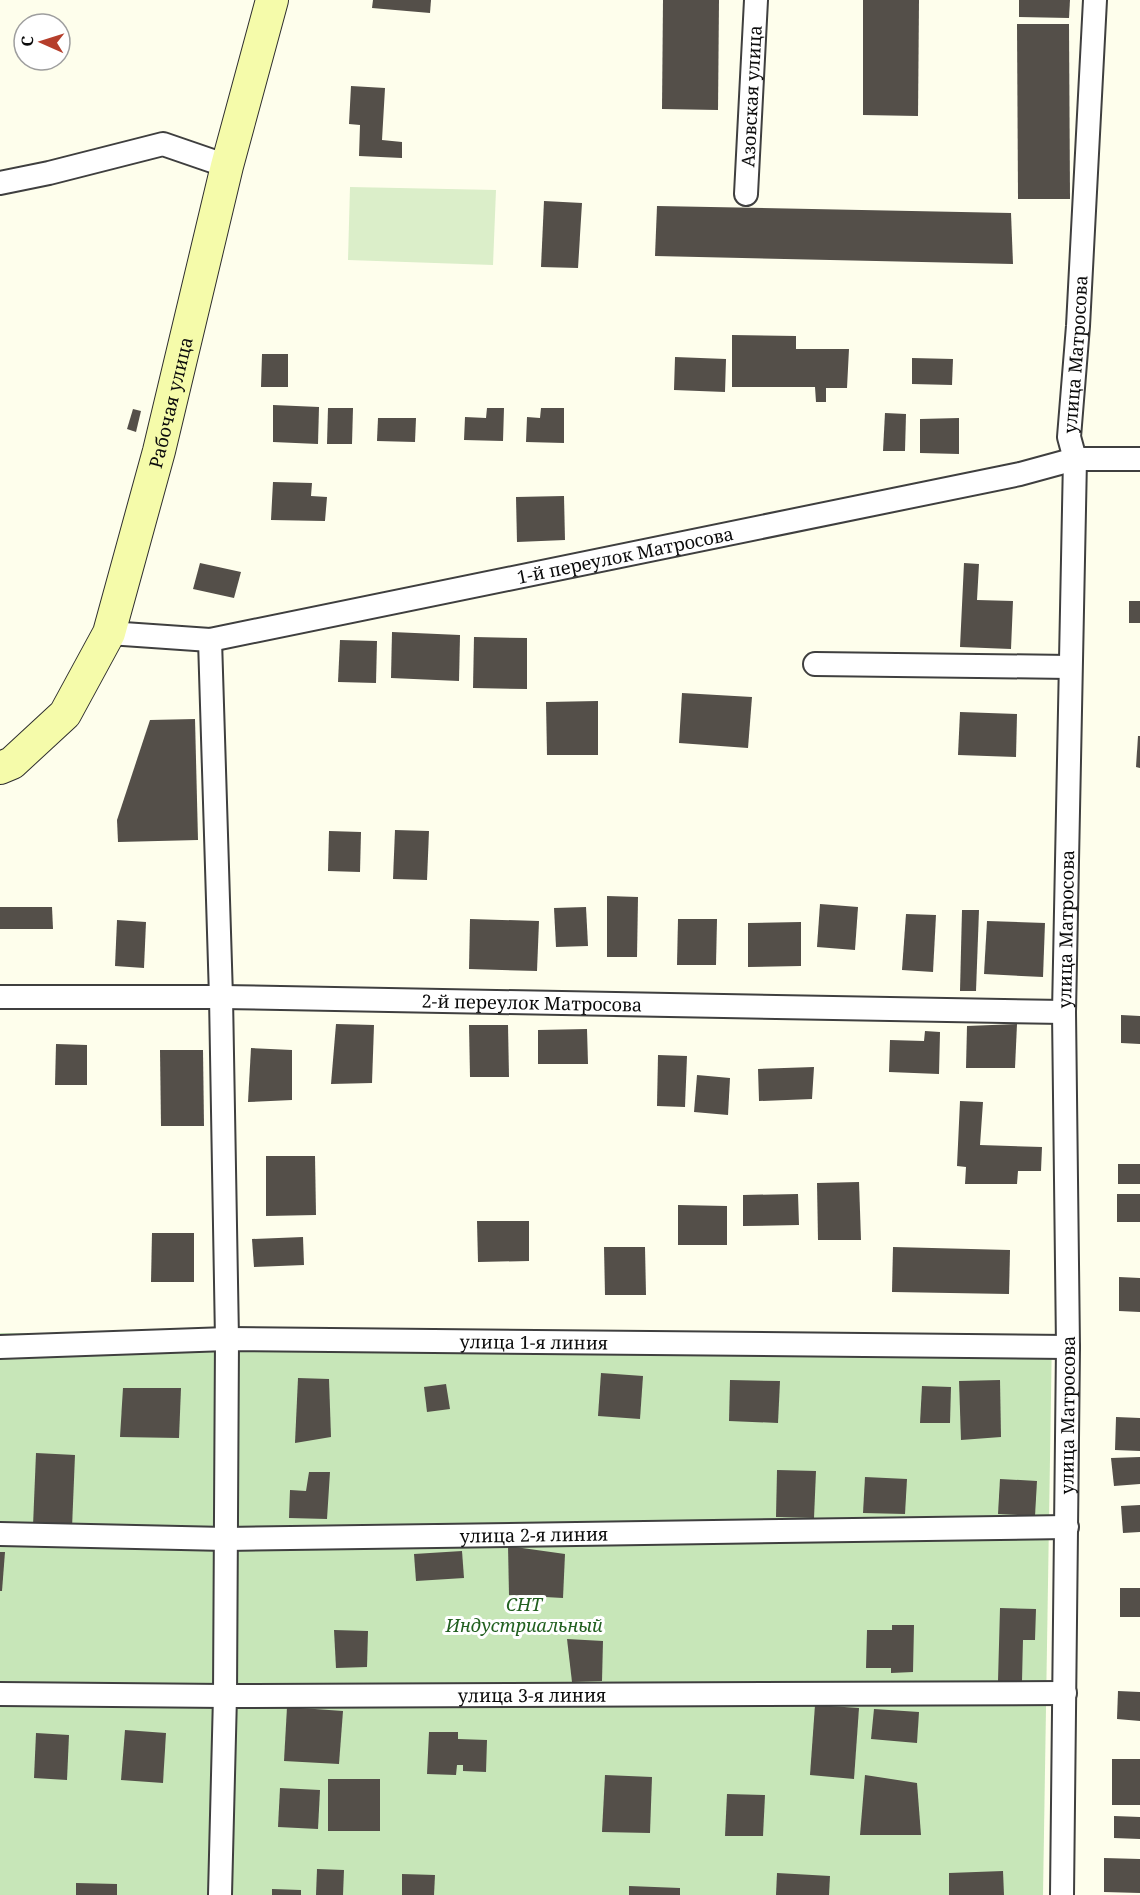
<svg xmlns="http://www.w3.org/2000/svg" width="1140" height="1895" font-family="'Noto Serif',serif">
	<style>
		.green { fill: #c7e6b8 }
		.pitch { fill: #dbeec9 }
		.building { fill: #544f49 }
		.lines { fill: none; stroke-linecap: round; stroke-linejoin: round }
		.minor-casing { stroke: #3f3f3f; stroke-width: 26 }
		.secondary-casing { stroke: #2e2e2e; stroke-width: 34 }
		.minor { stroke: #fff; stroke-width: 22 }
		.secondary { stroke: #f5fbaa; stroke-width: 32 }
		.labels { text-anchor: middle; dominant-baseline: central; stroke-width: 6; stroke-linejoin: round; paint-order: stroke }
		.street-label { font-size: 18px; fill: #0c0c0c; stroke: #fff }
		.park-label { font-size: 18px; font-style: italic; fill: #226020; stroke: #fff }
	</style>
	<rect width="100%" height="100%" fill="#fefeec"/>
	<polygon class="green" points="0,1333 1052,1334 1043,1895 0,1895"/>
	<polygon class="pitch" points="350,187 496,190 493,265 348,260"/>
	<g class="building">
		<polygon points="373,0 431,0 430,13 372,8"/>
		<polygon points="663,0 719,0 718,110 662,109"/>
		<polygon points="863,0 919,0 918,116 863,115"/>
		<polygon points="1019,0 1070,0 1069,18 1019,17"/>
		<polygon points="1017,24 1069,24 1070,199 1018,199"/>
		<polygon points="351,86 385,88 382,140 402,142 402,158 359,156 360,125 349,124"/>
		<polygon points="544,201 582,203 578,268 541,267"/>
		<polygon points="657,206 1011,213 1013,264 655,256"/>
		<polygon points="732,335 796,336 796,349 849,349 847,388 826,388 826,402 816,402 815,387 732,387"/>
		<polygon points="262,354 288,354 288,387 261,387"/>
		<polygon points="675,357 726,359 725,392 674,390"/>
		<polygon points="912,358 953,359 952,385 912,384"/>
		<polygon points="273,405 319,407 318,444 273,442"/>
		<polygon points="328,408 353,408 352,444 327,444"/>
		<polygon points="487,408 504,408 503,441 464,440 465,417 486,418"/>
		<polygon points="541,408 564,408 564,443 526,442 527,417 540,418"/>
		<polygon points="133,409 141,411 136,432 127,429"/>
		<polygon points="885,413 906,414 905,451 883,451"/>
		<polygon points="378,418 416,418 415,442 377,441"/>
		<polygon points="959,418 959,454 920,453 920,419"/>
		<polygon points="273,482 312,483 311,496 327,497 325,521 271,520"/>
		<polygon points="564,496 565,540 517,542 516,497"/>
		<polygon points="200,563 241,572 234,598 193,589"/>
		<polygon points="964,563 979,564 977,600 1013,601 1011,649 960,647"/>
		<rect x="1129" y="601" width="11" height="22"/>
		<polygon points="392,632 460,635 459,681 391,678"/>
		<polygon points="474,637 527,638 527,689 473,688"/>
		<polygon points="340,640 377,641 376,683 338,682"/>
		<polygon points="682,693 752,697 748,748 679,743"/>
		<polygon points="598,701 598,755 547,755 546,702"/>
		<polygon points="960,712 1017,714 1016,757 958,755"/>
		<polygon points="195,719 198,840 118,842 117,820 150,720"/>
		<polygon points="1138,736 1140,736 1140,768 1136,767"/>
		<polygon points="395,830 429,831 427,880 393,879"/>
		<polygon points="329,831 361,832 360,872 328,871"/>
		<polygon points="607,896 638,897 637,957 607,957"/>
		<polygon points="820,904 858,907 855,950 817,947"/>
		<polygon points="0,907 52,907 53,929 0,929"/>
		<polygon points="586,907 588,946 556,947 554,908"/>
		<polygon points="962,910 979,910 976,991 960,991"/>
		<polygon points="906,914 936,915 933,972 902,970"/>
		<polygon points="470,919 539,921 537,971 469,969"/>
		<polygon points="678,919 717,919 716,965 677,965"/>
		<polygon points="117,920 146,922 144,968 115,966"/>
		<polygon points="987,921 1045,923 1043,977 984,974"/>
		<polygon points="801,922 801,966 748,967 748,923"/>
		<polygon points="1121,1015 1140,1016 1140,1044 1121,1043"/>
		<polygon points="336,1024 374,1025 372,1083 331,1084"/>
		<polygon points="1017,1024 1015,1068 966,1068 967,1026"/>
		<polygon points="469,1025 508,1025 509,1077 470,1077"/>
		<polygon points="587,1029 588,1064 538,1064 538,1030"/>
		<polygon points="925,1031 940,1032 939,1074 889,1072 890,1040 924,1041"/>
		<polygon points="56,1044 87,1045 87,1085 55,1085"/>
		<polygon points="251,1048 292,1050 292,1100 248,1102"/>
		<polygon points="160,1050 203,1050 204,1126 161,1126"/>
		<polygon points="658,1055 687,1056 685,1107 657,1106"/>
		<polygon points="814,1067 812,1099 759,1101 758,1069"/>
		<polygon points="697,1075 730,1078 728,1115 694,1112"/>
		<polygon points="960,1101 983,1102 980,1145 1042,1147 1041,1171 1018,1171 1017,1184 965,1184 966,1167 957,1166"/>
		<polygon points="266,1156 315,1156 316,1215 266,1216"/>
		<rect x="1118" y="1164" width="22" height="20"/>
		<polygon points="859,1182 861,1240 818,1240 817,1183"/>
		<polygon points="798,1194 799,1225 743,1226 743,1195"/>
		<rect x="1117" y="1194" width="23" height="28"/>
		<polygon points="678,1205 727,1206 727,1245 678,1245"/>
		<polygon points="477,1221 529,1221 529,1261 478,1262"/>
		<polygon points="152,1233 194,1233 194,1282 151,1282"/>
		<polygon points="303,1237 304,1265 254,1267 252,1239"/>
		<polygon points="604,1247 645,1247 646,1295 605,1295"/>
		<polygon points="893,1247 1010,1250 1009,1294 892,1292"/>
		<polygon points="1119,1277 1140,1278 1140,1312 1119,1311"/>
		<polygon points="601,1373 643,1376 640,1419 598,1416"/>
		<polygon points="298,1378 329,1379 331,1437 295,1443"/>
		<polygon points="730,1380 780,1381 778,1423 729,1421"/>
		<polygon points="1000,1380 1001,1437 961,1440 959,1381"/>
		<polygon points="446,1384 450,1409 427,1412 424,1387"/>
		<polygon points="922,1386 951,1387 950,1423 920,1423"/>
		<polygon points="123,1388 181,1388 179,1438 120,1437"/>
		<polygon points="1116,1417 1140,1418 1140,1451 1115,1450"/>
		<polygon points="36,1453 75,1455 72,1528 33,1526"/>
		<polygon points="1140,1457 1140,1484 1114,1486 1111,1458"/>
		<polygon points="777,1470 816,1471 814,1518 776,1517"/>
		<polygon points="309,1472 330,1472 327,1519 289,1518 290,1490 306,1491"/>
		<polygon points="865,1477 907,1479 905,1514 863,1513"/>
		<polygon points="1000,1479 1037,1481 1035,1516 998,1514"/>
		<polygon points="1140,1505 1140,1532 1123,1533 1121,1506"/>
		<polygon points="508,1546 565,1554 563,1598 509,1595"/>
		<polygon points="462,1551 464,1578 416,1581 414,1554"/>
		<polygon points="0,1552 5,1552 2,1591 0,1591"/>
		<rect x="1120" y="1588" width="20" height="29"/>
		<polygon points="1000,1608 1036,1609 1035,1640 1023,1640 1022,1681 998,1681"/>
		<polygon points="892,1625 914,1625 913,1672 891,1673 891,1668 866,1668 867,1630 892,1630"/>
		<polygon points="334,1630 368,1631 367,1667 336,1668"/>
		<polygon points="567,1639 603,1641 602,1681 572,1682"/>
		<polygon points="1118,1691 1140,1692 1140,1721 1117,1719"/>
		<polygon points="815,1705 859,1708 854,1779 810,1775"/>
		<polygon points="287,1707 343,1711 339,1764 284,1761"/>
		<polygon points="874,1709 919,1712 917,1743 871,1739"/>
		<polygon points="125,1730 166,1733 163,1783 121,1780"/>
		<polygon points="429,1732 458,1732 458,1739 487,1740 486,1772 463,1771 463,1765 457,1765 456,1775 427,1774"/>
		<polygon points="36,1733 69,1735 67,1780 34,1778"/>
		<rect x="1112" y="1759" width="28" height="46"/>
		<polygon points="605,1775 652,1777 650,1833 602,1832"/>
		<polygon points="865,1775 917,1783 921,1835 860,1835"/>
		<rect x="328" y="1779" width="52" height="52"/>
		<polygon points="280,1788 320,1790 318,1829 278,1827"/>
		<polygon points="727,1794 765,1795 763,1836 725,1836"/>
		<polygon points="1114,1816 1140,1817 1140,1839 1114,1838"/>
		<polygon points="1104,1858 1140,1859 1140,1893 1104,1892"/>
		<polygon points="317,1869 344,1870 343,1895 316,1895"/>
		<polygon points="1003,1871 1004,1895 949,1895 949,1873"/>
		<polygon points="777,1873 830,1876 829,1895 776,1895"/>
		<polygon points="402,1874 435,1875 434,1895 402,1895"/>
		<polygon points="76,1883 117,1884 117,1895 76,1895"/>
		<polygon points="629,1886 680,1888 680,1895 629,1895"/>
		<polygon points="272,1889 301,1890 301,1895 272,1895"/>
	</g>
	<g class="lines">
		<g class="minor-casing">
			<g id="minor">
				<polyline points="0,183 49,173 163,144 227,166"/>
				<path id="s1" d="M746,194L756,0"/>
				<path id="s2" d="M109,633L210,640L1020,474L1075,459H1140"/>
				<polyline points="210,640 221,997 227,1339 225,1696 220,1895"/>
				<polyline points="815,664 1070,667"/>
				<path id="s3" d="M0,997H221L1064,1012"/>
				<path id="s4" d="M0,1347L227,1339L1068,1347"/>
				<path id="s5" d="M0,1534L226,1539L1067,1527"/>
				<path id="s6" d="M0,1694L225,1696L1065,1693"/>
				<path id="s7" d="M1062,1895L1068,1347L1064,1012L1075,459L1069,437L1078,326L1095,0"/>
			</g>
		</g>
		<g class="secondary-casing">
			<g id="secondary">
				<path id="s8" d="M0,768L12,763L65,714L109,633L159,451L227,166L272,0"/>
			</g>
		</g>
		<use href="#minor" class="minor"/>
		<use href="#secondary" class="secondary"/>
	</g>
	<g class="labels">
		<g class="street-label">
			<text stroke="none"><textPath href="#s1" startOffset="98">Азовская улица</textPath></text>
			<text stroke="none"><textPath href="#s7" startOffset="1542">улица Матросова</textPath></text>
			<text stroke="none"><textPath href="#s8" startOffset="416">Рабочая улица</textPath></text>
			<text stroke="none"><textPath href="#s2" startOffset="525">1-й переулок Матросова</textPath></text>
			<text stroke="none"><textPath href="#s7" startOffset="966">улица Матросова</textPath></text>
			<text stroke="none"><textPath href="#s3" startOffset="532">2-й переулок Матросова</textPath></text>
			<text stroke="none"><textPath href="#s4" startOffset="534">улица 1-я линия</textPath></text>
			<text stroke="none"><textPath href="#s7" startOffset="480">улица Матросова</textPath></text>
			<text stroke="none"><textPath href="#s5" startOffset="534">улица 2-я линия</textPath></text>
			<text stroke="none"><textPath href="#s6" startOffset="532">улица 3-я линия</textPath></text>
		</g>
		<g class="park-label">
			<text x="524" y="1604">СНТ<tspan x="524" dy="21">Индустриальный</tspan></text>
		</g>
	</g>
	<g transform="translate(42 42) rotate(273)"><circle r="28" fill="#ffffff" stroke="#9e9e9e" stroke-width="1.5"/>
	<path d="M0-4.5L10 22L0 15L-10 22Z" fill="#b53e2b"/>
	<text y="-9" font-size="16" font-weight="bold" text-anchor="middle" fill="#0c0c0c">С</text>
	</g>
</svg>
